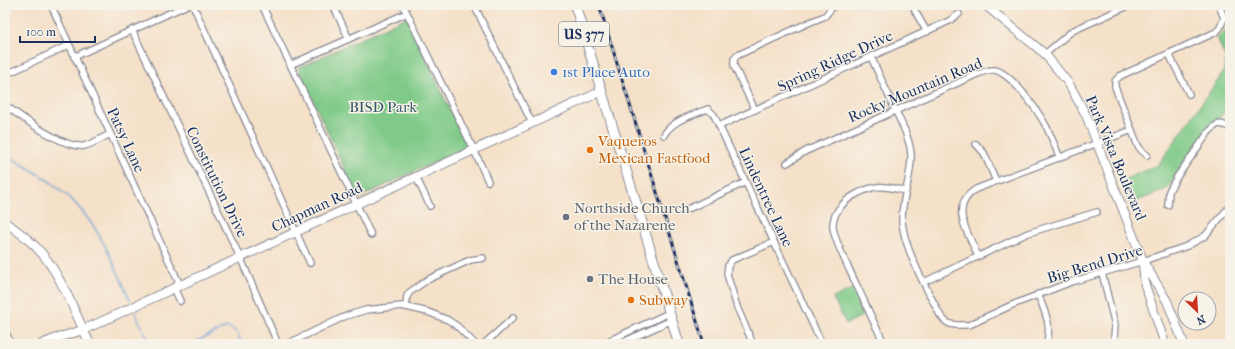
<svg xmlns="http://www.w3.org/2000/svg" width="1235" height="349" font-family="'IM FELL French Canon',serif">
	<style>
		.green { fill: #7fca88; stroke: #4d7c73 }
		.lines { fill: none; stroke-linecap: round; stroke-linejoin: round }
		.stream { stroke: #6ba1d9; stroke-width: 1.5 }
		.street-casing { stroke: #888893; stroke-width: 8 }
		.secondary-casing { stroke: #888893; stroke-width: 10 }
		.primary-casing { stroke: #888893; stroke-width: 11 }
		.street { stroke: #fff; stroke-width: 5.5 }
		.secondary { stroke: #fff; stroke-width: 8 }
		.primary { stroke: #fff; stroke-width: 9 }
		.rail-casing { stroke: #1b2f5e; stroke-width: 3 }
		.rail { stroke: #f7f3e8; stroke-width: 1.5; stroke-dasharray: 4.5; stroke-linecap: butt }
		.shop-dot { fill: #3f7fe0; stroke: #f7f3e8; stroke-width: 1.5 }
		.food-dot { fill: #e8710a; stroke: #f7f3e8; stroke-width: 1.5 }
		.worship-dot { fill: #6b7280; stroke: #f7f3e8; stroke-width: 1.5 }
		.labels { text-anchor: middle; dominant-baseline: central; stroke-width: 3; stroke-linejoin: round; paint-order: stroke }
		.shield { fill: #f7f3e8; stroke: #5d6a87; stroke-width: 1 }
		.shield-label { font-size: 14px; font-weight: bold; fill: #1b2f5e }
		.street-label { font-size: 15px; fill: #1b2f5e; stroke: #f7f3e8 }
		.shop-label { font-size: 15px; fill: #366cbe; stroke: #f7f3e8; text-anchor: start }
		.park-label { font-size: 15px; fill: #345668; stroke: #f7f3e8 }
		.food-label { font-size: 15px; fill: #c56008; stroke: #f7f3e8; text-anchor: start }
		.worship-label { font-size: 15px; fill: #5b616d; stroke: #f7f3e8; text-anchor: start }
	</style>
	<rect width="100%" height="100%" fill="#f7f3e8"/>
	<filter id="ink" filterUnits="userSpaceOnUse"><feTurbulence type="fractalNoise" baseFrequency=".025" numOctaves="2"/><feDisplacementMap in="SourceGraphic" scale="8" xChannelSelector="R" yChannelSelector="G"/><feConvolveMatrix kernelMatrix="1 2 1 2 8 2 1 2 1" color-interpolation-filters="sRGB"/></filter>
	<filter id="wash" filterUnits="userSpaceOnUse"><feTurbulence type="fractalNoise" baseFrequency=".012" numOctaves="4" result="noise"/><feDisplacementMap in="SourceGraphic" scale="16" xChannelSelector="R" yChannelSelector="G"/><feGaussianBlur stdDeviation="0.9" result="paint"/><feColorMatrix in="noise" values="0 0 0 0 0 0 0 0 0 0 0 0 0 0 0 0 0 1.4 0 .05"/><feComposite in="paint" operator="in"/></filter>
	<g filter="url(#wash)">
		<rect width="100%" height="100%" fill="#f5e0c8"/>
		<g class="green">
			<polygon points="407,17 467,147 358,198 298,68"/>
			<polygon points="1230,23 1230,104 1220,117 1209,127 1179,169 1167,189 1130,204 1121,181 1158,165 1223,73 1226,59 1217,37 1226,30"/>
			<polygon points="856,287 868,313 846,324 833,298"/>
		</g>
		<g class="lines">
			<g class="stream">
				<path d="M5,154C28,168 52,181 71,199C100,227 114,264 130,300"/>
				<polyline points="135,312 145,334 153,344"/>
				<path d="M191,344L227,327C236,328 239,336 242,344"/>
			</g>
		</g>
	</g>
	<g filter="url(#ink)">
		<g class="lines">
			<g class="street-casing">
				<g id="street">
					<polyline points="51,5 180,285"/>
					<polyline points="193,5 310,263"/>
					<polyline points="262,5 371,235"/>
					<polyline points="333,5 349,39"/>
					<polyline points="403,5 474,150 488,181"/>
					<polyline points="474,5 532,123"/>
					<polyline points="914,5 915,11 927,32"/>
					<polyline points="5,6 7,5"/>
					<polyline points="132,30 240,257 278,344"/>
					<polyline points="1045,54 1072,31 1130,5"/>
					<polyline points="1169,54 1189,94"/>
					<polyline points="74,57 187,5"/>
					<path d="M871,57L905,131C908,139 911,147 911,155C912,177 901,199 902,221C904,249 927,289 940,315L945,321L950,324L956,325H969L1012,305L1071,282L1143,261L1187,246L1205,236L1230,206"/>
					<polyline points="290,65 407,13"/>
					<polyline points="5,75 69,45"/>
					<path d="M5,105C21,117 65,149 84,146C93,144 102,138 110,134"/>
					<polyline points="755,110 734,66 734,59 738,55 808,23 825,16 834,5"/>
					<polyline points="719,126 949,21 959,14"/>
					<path d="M664,135C672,120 693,115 708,109L714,115L822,344"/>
					<polyline points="976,144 984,153 996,181"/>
					<polyline points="1147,155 1142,151 1138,146 1115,87 1115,81 1120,76 1216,32 1220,28 1224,18 1219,5"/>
					<path d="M787,163L806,151L975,75C981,73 988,69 995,70C1012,74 1037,110 1045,124C1051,135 1055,147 1060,158"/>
					<polyline points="416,177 430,206"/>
					<path d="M1168,205L1169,191L1177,177L1208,133C1216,124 1219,121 1230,128"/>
					<polyline points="688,209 746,182"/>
					<path d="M978,256C968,232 948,207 976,189L1132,130"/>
					<polyline points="1102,273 1115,325 1114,338"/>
					<polyline points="924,282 1028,233 1097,212"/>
					<polyline points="174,288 180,301"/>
					<path d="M1038,294C1044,311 1053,326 1046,344"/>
					<polyline points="406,307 407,296 410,292 427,280 470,260 483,258"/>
					<polyline points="5,331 11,344"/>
					<polyline points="287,344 346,316 366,310 402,306 428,312 448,320 457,326 475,344"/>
					<polyline points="484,344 513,318"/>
					<polyline points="602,344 669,313"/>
					<polyline points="619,344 672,320"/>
					<polyline points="753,344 737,307 727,274 728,266 732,260 774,242"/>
					<path d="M885,344C874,325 866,304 856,284C850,270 834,241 833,227C832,214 843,202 853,196C874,184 883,185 905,191"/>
				</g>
			</g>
			<g class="secondary-casing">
				<g id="secondary">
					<polyline points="985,5 1045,54 1069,84 1086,115 1143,261 1167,301 1184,344"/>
					<path d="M5,222C19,232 33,242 44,256C63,280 77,317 90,344"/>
					<polyline points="1143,264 1145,285 1165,344"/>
					<polyline points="42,344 57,338 83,330 602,91"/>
				</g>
			</g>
			<g class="primary-casing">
				<polyline id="primary" points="575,5 634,196 679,344"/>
			</g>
			<use href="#street" class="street"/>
			<use href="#secondary" class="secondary"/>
			<use href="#primary" class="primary"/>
			<g class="rail-casing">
				<polyline id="rail" points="599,5 704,344"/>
			</g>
			<use href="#rail" class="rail"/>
		</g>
	</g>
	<circle class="shop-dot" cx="554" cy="72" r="4"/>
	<g class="food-dot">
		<circle cx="590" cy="150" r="4"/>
		<circle cx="631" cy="300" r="4"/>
	</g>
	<g class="worship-dot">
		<circle cx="566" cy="217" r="4"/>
		<circle cx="590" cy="279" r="4"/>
	</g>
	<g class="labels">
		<rect class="shield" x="559" y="22" width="50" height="24" rx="3"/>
		<g class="shield-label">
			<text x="584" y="34">US 377</text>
		</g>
		<g class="street-label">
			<text transform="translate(835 61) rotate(-25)">Spring Ridge Drive</text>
			<text transform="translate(915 90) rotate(-23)">Rocky Mountain Road</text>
			<text transform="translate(126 140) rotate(65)">Patsy Lane</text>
			<text transform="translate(1116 158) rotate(67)">Park Vista Boulevard</text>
			<text transform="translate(217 182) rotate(64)">Constitution Drive</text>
			<text transform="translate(766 197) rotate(65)">Lindentree Lane</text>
			<text transform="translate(317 207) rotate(-25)">Chapman Road</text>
			<text transform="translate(1095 264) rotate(-17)">Big Bend Drive</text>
		</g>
		<g class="shop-label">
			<text x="562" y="72">1st Place Auto</text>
		</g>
		<g class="park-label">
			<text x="383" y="107">BISD Park</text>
		</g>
		<g class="food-label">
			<text x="598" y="141">Vaqueros<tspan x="598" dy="17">Mexican Fastfood</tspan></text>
			<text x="639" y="300">Subway</text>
		</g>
		<g class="worship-label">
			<text x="574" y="208">Northside Church<tspan x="574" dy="17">of the Nazarene</tspan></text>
			<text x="598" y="279">The House</text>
		</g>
	</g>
	<rect width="1235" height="349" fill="none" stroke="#f7f3e8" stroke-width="20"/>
	<g transform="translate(1197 311) rotate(155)"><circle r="19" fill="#f7f3e8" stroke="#9fa5b1"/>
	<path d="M0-3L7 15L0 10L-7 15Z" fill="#c8321e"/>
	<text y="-6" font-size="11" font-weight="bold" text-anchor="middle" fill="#1b2f5e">N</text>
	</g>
	<path d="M20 36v6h75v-6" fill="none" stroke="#1b2f5e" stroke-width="2"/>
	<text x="26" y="36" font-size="12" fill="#1b2f5e" stroke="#f7f3e8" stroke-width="3" paint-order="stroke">100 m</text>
</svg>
